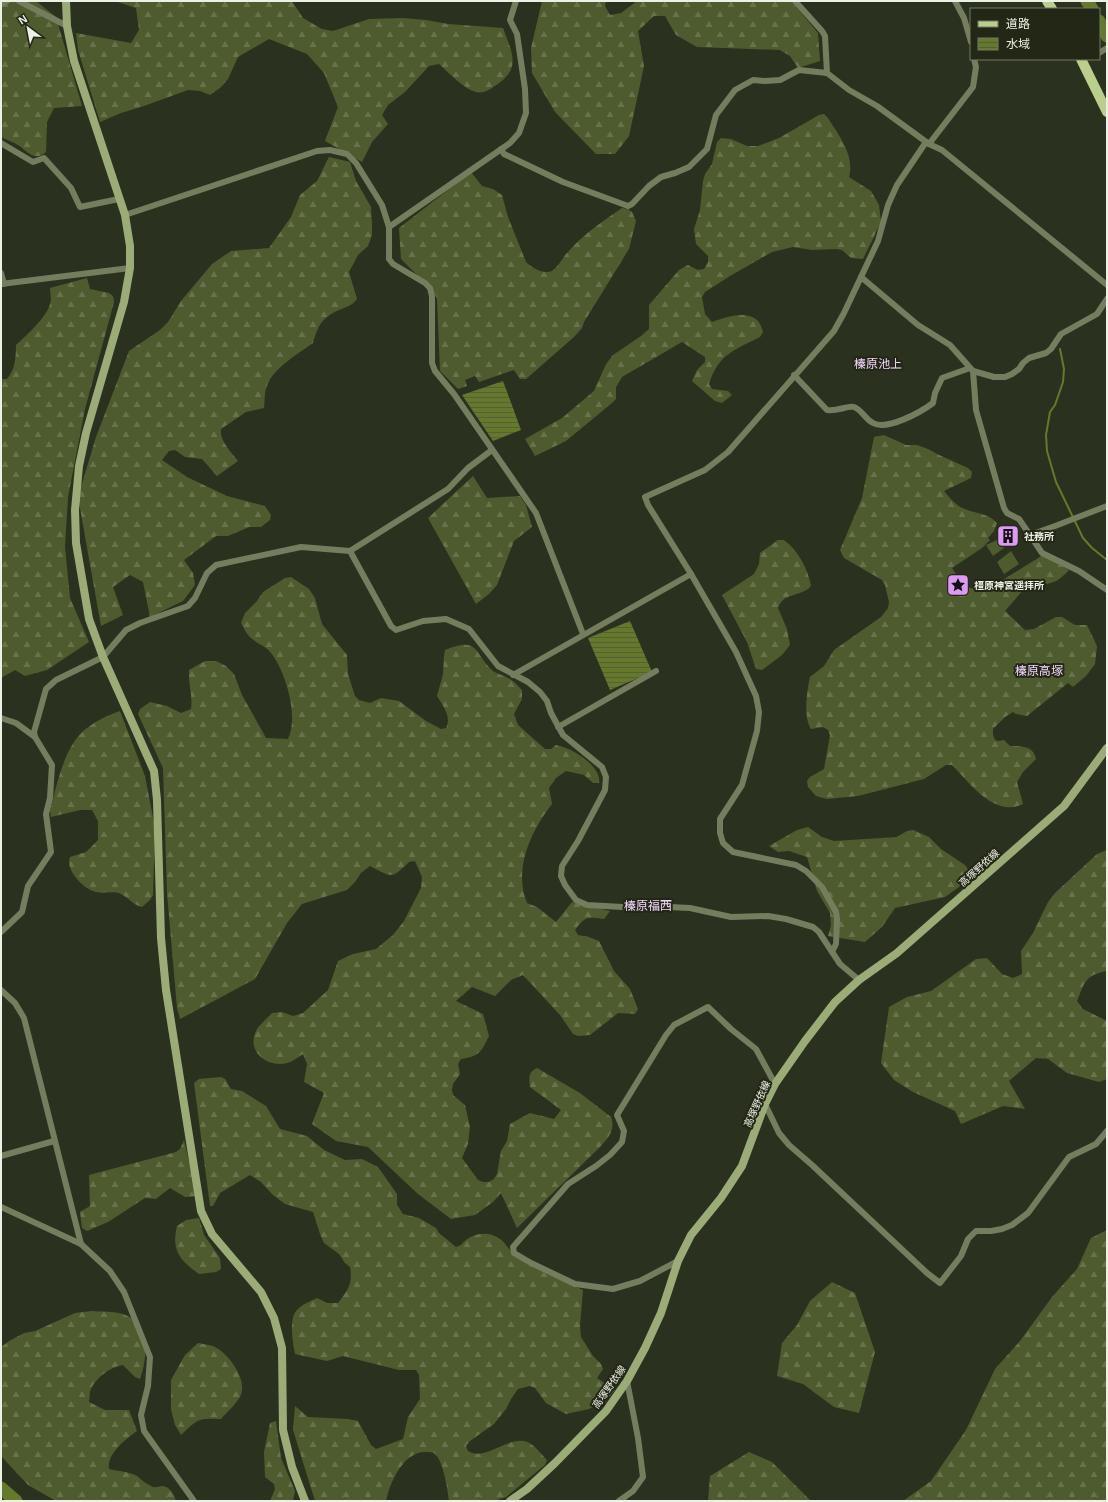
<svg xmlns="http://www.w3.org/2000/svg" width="1108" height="1502" font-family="Arial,'Noto Sans JP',sans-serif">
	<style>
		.forest { fill: url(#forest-firs) }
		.garden { fill: #4e5b2e }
		.water { fill: url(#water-rules) }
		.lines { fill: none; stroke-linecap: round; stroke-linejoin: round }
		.stream { stroke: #64792b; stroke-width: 2 }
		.river { stroke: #64792b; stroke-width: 13 }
		.street { stroke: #747e5f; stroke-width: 6 }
		.secondary { stroke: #9cac79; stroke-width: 8 }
		.primary { stroke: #bacf8d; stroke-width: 10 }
		.labels { text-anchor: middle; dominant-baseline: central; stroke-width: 4; stroke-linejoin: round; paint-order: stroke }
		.poi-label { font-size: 10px; font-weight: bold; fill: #edf1e5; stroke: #222716; text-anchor: start }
		.street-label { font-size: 10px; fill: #edf1e5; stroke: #222716 }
		.quarter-label { font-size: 12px; fill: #f1d5fb; stroke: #222716 }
	</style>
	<defs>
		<pattern id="forest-firs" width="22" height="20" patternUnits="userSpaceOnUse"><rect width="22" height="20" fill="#4e5b2e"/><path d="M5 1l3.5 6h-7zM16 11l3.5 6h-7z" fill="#68734c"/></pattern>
		<pattern id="water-rules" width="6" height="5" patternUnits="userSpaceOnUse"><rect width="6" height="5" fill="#64792b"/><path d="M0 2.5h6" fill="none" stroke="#566038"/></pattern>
	</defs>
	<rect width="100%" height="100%" fill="#2b311f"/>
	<g class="forest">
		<path d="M1,1H36L56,17L82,106L54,108L47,122L46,152C36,161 29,154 21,147C16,143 7,140 1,137Z"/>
		<path d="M115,1H292L303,18L322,29L333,31L369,19L403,18L426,20L448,24L503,28C511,51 522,67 498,84C490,89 485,94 476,92C464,89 448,72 439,64L429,66L405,92L388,105L382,115L388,124L372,142L362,162L325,141L338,107L324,73L307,54L269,39L238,57L228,79L220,88L210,95L200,91L188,90L144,106L121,113L100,122L78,50L76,33L131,43L139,30L136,8Z"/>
		<polygon points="542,1 606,1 605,6 610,15 621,13 637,1 792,2 818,33 820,61 798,68 790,56 780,50 697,47 676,35 665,16 654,16 638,31 644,66 629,136 615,154 596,154 555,112 532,73 531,48"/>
		<path d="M824,114L828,118C839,136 855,155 849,177L871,191L879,205L881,222L863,259L851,258L842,250L836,249L812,250L793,247L772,252L730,276L705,292L702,297L705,314L712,322C725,317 746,310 757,320C760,323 762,328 763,332L760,337C735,350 718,354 709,384L712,389L728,391L732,395L722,403L715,401L692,381L697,370L705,362V357L682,342L622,377L616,387V399L612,403L566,441L535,456L525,439L562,418L594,391L606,364L613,355L641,336L649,329V305L679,270L688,265L698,270L704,269L708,262V256L696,244L694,229L700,210L703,181L705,174L712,164L717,142L721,138L731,139L747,146H758L779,138L819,115Z"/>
		<path d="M329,157L350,162L356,181L371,207L372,224V235L368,246L358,255L349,272L357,299C352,306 346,307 339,310C321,318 318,326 313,343C298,354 273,368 267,386C264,392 265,401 264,408L246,412L221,429C219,440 231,452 238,461L217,476L202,459L185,457L175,450L169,451L162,460L187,477L227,496L265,506L271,515L270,520L261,527H249L228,536H216L184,560L193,573L195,585L183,601L150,617L143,582L130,575L113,587L123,615L101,626L78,497L96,437L129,351L160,330L168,322L181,301L212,264L231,251L269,248L291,217L300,195L317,181Z"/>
		<path d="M471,172L482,186L493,189L502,195L508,217L526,262C531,267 541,273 548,272C556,272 562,258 567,253C582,235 603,221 622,208L628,209L632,212L636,221L629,249L584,322L582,328L574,337L526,379H520L514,370L479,382L475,376L465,380L467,386L458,389L440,371L437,299L434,292L401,259L399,228Z"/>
		<path d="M87,278L90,289L109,293L113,296L114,302L85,409L68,497L65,547L70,598L89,642L47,670L25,676L15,670L1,678V379H7C15,370 16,357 16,345C26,336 46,318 50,304C52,299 50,293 50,288Z"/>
		<path d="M884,435L906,445H917L928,449L937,454L968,468L972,472L971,478L944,491C950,498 956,506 965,509C977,514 988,513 997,523L994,531L988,538L990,540L982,548L952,568L964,587L978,589L993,586L1043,555L1069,570C1056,584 1049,586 1030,582L1005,611L1025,630L1034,629L1056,617H1062L1075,625H1087L1097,646L1095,664L1086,676L1073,687L1068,683L1027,716L1016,714L1013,712L1005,717L993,729V735L995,740L998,741L1004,740L1010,746C1021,746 1034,746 1036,759L1023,772L1017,782L1023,804C994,818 970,783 952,765H946L924,779L858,796L827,799L816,796L808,787L807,781L810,777L824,769L830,735L828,730L823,727L811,729C803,717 807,690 810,677L824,666L834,650L881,617L888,608L889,602L885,585L882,580L844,558L840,550L862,498L874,437Z"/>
		<polygon points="473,476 487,498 520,496 526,505 532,527 514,541 497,585 489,594 476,604 428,518"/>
		<path d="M778,540H784C798,550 808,569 811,586C802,597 783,592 778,608L787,629L790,645L782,655L762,670L756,669L747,642L722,595L754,574L759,564L760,553Z"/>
		<path d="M291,577L309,589L315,598L322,624L347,655L348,674L355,696L359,700L370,703L381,698L399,701L426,721L441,729L446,728C452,717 443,706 437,696L443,674L444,656L445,650C480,636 473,653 493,671C497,674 503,675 508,678C513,680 518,686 522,690V699L514,714L518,725L545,749H551L556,745C572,748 602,766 599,783H593L584,775L566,771L556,778L549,788L552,804C531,831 513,869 527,903L537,907L556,922L572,902L610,911L604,919C586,917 586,916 575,930L578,935L589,937L599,941L614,971L630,989L638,1009L635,1014L618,1013L590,1035L578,1036L573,1034L560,1015L523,975L511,980L495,996L472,987L456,1001L483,1014L489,1036C481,1052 480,1056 461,1059L458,1064L460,1074L453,1084L452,1090L453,1095L465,1105L470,1127L468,1144L462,1158L478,1180L483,1182H489L494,1179L497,1174L501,1151L507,1141L510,1124L530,1113L554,1119L561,1110L530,1087C529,1078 528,1072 537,1068L580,1093L611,1117C616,1130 608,1138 600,1147L517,1228L501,1193L493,1202L475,1215L451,1219L418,1194L368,1147L336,1141L312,1124L324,1093L304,1082L307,1064L303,1054C298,1057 292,1062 287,1063C266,1068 245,1051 257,1029C261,1024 267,1018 272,1013L282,1012L293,1016L303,1013L328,990L338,961L353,954L376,949L393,935L404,921L421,888L422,877L415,861L409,862C391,880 392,877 370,866L361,873L355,882L347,890L302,904L287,923L255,979L180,1019L177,1008L167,893L163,768L138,714L140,709L150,702L167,706L181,713L191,709C193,696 188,684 189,670L205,661H216L226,666L234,674L242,695L266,738L288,739C299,717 286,672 271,653C266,646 257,644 251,638C247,635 244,628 241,623L245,613L257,601L263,592L285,578Z"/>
		<path d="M120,711L145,776L155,828L153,895L150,900L142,907C133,905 129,898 121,894C112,890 101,895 93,891C82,887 65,869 70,857L86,852L98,840V821L92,810H80L51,817L50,811C57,785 64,745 87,728C97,720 109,715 120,711Z"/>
		<polygon points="808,827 822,837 834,841 897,837 907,831 913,830 929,837 941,849 965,865 971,874 959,887 945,897 895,908 882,927 865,942 828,936 831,925 830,913 817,891 807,857 789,851 778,852 769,846 797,830"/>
		<path d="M1107,850V971C1085,975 1085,982 1077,1001L1083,1009L1107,1021V1079L1099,1082L1067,1073L1048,1059L1036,1058L1009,1081L1025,1109L1003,1106L961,1124L955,1111L913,1092L894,1080L881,1063L889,1007L907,997L931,991L976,959L987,958L1002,974L1013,978L1022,974L1021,951L1033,933L1048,902L1055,893L1097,854Z"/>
		<path d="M221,1077L225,1079L231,1089L242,1091L266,1106L280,1129L307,1136L324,1150L345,1160L362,1159L378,1167L397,1194V1205L403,1214L419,1218L436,1228L439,1233L456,1247L461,1245C470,1233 488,1230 500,1239C504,1241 507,1247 510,1250C516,1257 527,1264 535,1268C551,1276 567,1283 583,1290L580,1326L581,1337L593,1356L601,1364L603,1369L597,1378L615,1390L605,1402L589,1409L566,1414L546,1403L535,1388L530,1386L518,1389L511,1399L506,1409L494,1424L470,1441L466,1446L468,1451C486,1463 512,1431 531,1444C537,1448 542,1455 547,1460L545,1465L506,1497L494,1501H449C448,1491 443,1460 435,1454C433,1452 429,1452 426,1452C404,1451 390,1482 386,1501H315L293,1430L295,1406L308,1417L348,1419L358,1421L371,1445L376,1449L403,1439L408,1417L420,1399L419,1375L416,1370H399L343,1356L327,1361L295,1354C293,1343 288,1317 298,1309C303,1304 311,1301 317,1298L327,1303H338C348,1290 353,1284 350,1267L345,1263L339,1254L324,1243L320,1234L313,1212L285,1204L273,1195L261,1182L250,1175L220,1193L213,1206H210L194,1083L199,1079Z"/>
		<polygon points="184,1140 197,1196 185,1197 170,1188 156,1199 145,1198 108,1222 87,1231 82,1228 80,1212 90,1206 89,1175 176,1152 180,1149"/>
		<path d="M199,1218L204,1235L220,1258L221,1269L216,1272L199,1274C180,1260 171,1251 177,1226L186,1220Z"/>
		<polygon points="1107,1230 1107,1501 903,1501 931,1481 966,1430 995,1369 1020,1341 1052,1297 1077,1269 1091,1238"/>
		<polygon points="832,1282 855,1293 875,1352 859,1413 834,1407 803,1384 777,1376 782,1343 797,1325 810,1301"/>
		<path d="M92,1311C102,1312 113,1311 123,1314C150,1323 148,1358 140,1379L135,1377L123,1365C110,1367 96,1378 91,1389C89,1393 90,1398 89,1402L105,1410H129L137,1431C126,1439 107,1453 109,1469C118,1471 130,1472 137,1476C142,1480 146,1484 153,1487C158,1488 163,1484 168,1488C172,1491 175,1496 176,1501H56L28,1485L1,1456V1347L9,1341L24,1333L35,1331L75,1313Z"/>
		<path d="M198,1343C203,1344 209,1345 213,1346C228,1352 249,1381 240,1397C235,1405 227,1412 221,1419C198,1418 198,1419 181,1435L175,1425L171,1409V1380L185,1355Z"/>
		<polygon points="276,1421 281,1458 295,1491 293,1501 270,1501 275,1489 274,1484 265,1477 264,1452 270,1423"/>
		<polygon points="749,1452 772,1462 811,1501 708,1501 710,1476"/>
	</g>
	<g class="garden">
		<polygon points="999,539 1004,548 993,556 986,545"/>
		<polygon points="1011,551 1019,564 1004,574 997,562"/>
	</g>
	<g class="water">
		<polygon points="503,381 521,430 493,441 462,395"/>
		<polygon points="630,621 652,672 610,690 588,638"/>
	</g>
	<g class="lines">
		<polyline class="stream" points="1060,349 1064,369 1063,382 1055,405 1050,412 1046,435 1047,451 1056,482 1083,538 1092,548 1107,560"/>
		<g class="river">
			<polyline points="1087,1 1092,9"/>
			<polyline points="1099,21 1107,36"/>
			<polyline points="1,1488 16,1501"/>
		</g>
		<g class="street">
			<polyline points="19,1 67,26"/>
			<polyline points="795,1 822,31 825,36 827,73"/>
			<polyline points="955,1 964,18 971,42"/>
			<polyline points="1,4 7,1"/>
			<polyline points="1099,53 1107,48"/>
			<polyline points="1,143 33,162 44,158 71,188 80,207 119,199"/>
			<polyline points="929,144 973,87 976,67 974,59"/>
			<polyline points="501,149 504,154 563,182 628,206 632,204 649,186 661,177 675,173 689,167 707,149 716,115 735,90 753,80 765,81 780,80 799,70 827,73 849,90 877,106 929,144 942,150 1107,285"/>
			<polyline points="125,215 317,151 330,150 347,154 356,163 382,205 389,227 389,259 393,264 425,283 430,288 432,296 432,363 435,371 454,394 536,513 583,634"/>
			<polyline points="389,227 510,143 519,133 526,113 525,89 517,34 510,20 516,1"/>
			<polyline points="1,273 4,284"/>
			<polyline points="861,277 918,325 950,345 973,371 994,377 1005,377 1012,374 1019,369 1023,363 1029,358 1046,353 1051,349 1061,334 1097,314 1107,299"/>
			<polyline points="1,284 130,268"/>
			<polyline points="973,371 976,410 1004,508 1007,513 1019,519 1030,535 1055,526 1107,506"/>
			<path d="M794,375L827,410C837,412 848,405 854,407C862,410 866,420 873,423C887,431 921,412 933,403L935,393L942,378L970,368"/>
			<polyline points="1030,535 1042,553 1079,571 1107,590"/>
			<polyline points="350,551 391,626 396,630 423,621 446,619 469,629 498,666 528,682 540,692 547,701 551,713 563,735 602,767 606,777 605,790 578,841 562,866 561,876 565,885 576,900 587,905 658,909 669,907 690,908 731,917 768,916 786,919 813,927 819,932 840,964 859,980"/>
			<polyline points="513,675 691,574"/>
			<polyline points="1,718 16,723 35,737"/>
			<polyline points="558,727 656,671"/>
			<polyline points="1,932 22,912 28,886 51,852 46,814 50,798 52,765 35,737 34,732 46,689 56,680 103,657 126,630 140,623 188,606 195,598 207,573 216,565 301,547 350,551 448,489 468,468 492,450"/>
			<polyline points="832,952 836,944 837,919 836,912 822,887 806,871 796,865 733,852 723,843 720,833 720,819 742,785 757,731 759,712 756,696 736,652 691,574 648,505 645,497 705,470 728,452 834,331 844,313 878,241 888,205 897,185 926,142"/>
			<polyline points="1,990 15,1003 24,1018 81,1244"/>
			<polyline points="765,1104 779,1133 789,1145 812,1165 927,1273 940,1283 961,1256 968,1239 976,1231 991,1231 1002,1229 1012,1225 1028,1213 1069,1157 1096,1144 1107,1131"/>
			<polyline points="1,1156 54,1141"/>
			<polyline points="1,1207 81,1244 110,1271 124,1292 150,1357 148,1386 141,1415 144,1431 194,1501"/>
			<polyline points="678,1261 640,1281 613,1289 575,1284 531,1263 514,1253 513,1247 568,1184 596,1166 610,1155 622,1142 624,1131 617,1115 666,1035 674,1025 708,1007 731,1029 756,1049 775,1084"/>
			<polyline points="619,1501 633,1491 643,1477 638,1438 627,1381"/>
		</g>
		<g class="secondary">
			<polyline points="66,1 67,26 74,61 125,215 130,246 130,268 124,302 86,433 79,466 75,510 76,543 89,619 103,657 154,771 157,800 161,938 166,990 201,1211 212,1234 261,1292 274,1318 282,1348 283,1430 292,1467 305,1501"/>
			<polyline points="510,1501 527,1489 555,1463 606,1411 627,1381 645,1348 661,1313 678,1261 691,1235 721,1198 742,1166 765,1104 775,1084 805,1041 835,1002 859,980 897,953 1064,806 1107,748"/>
		</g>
		<g class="primary">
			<polyline points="1047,1 1052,9"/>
			<polyline points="1081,59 1107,112"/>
		</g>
	</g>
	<defs>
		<g id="building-square" transform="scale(1.15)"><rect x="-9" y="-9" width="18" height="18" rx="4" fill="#dd99f3" stroke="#222716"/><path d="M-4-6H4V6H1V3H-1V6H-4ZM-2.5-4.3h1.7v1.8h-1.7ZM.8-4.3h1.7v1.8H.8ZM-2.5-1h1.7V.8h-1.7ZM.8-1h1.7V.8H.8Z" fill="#111"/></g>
		<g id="sight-square" transform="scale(1.15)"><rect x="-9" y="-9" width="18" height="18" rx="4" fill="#dd99f3" stroke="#222716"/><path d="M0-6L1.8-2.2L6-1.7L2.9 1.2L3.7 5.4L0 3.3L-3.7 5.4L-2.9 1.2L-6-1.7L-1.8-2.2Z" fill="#111"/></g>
	</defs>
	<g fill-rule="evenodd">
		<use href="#building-square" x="1008" y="536"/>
		<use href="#sight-square" x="958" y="585"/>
	</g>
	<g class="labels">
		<g class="poi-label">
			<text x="1024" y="536">社務所</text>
			<text x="974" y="585">橿原神宮遥拝所</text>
		</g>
		<g class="street-label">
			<text transform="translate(979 868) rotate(-42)">高塚野依線</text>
			<text transform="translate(757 1104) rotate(-66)">高塚野依線</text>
			<text transform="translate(609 1387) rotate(-55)">高塚野依線</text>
		</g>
		<g class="quarter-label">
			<text x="878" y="364">榛原池上</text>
			<text x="1039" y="671">榛原高塚</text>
			<text x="648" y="906">榛原福西</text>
		</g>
	</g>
	<rect width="1108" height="1502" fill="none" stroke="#edf1e5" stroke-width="4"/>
	<rect x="970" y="8" width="130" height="52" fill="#222716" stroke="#737869"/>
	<rect x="978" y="21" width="20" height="6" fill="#bacf8d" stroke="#737869"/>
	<text x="1006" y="28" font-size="12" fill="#edf1e5">道路</text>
	<rect x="978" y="38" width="20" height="12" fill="url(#water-rules)" stroke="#737869"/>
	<text x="1006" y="48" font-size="12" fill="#edf1e5">水域</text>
	<g transform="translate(28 28) rotate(328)" stroke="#222716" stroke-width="3" paint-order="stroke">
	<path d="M0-3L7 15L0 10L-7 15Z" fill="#edf1e5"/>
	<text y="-6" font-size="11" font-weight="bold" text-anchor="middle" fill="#edf1e5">N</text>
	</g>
</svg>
